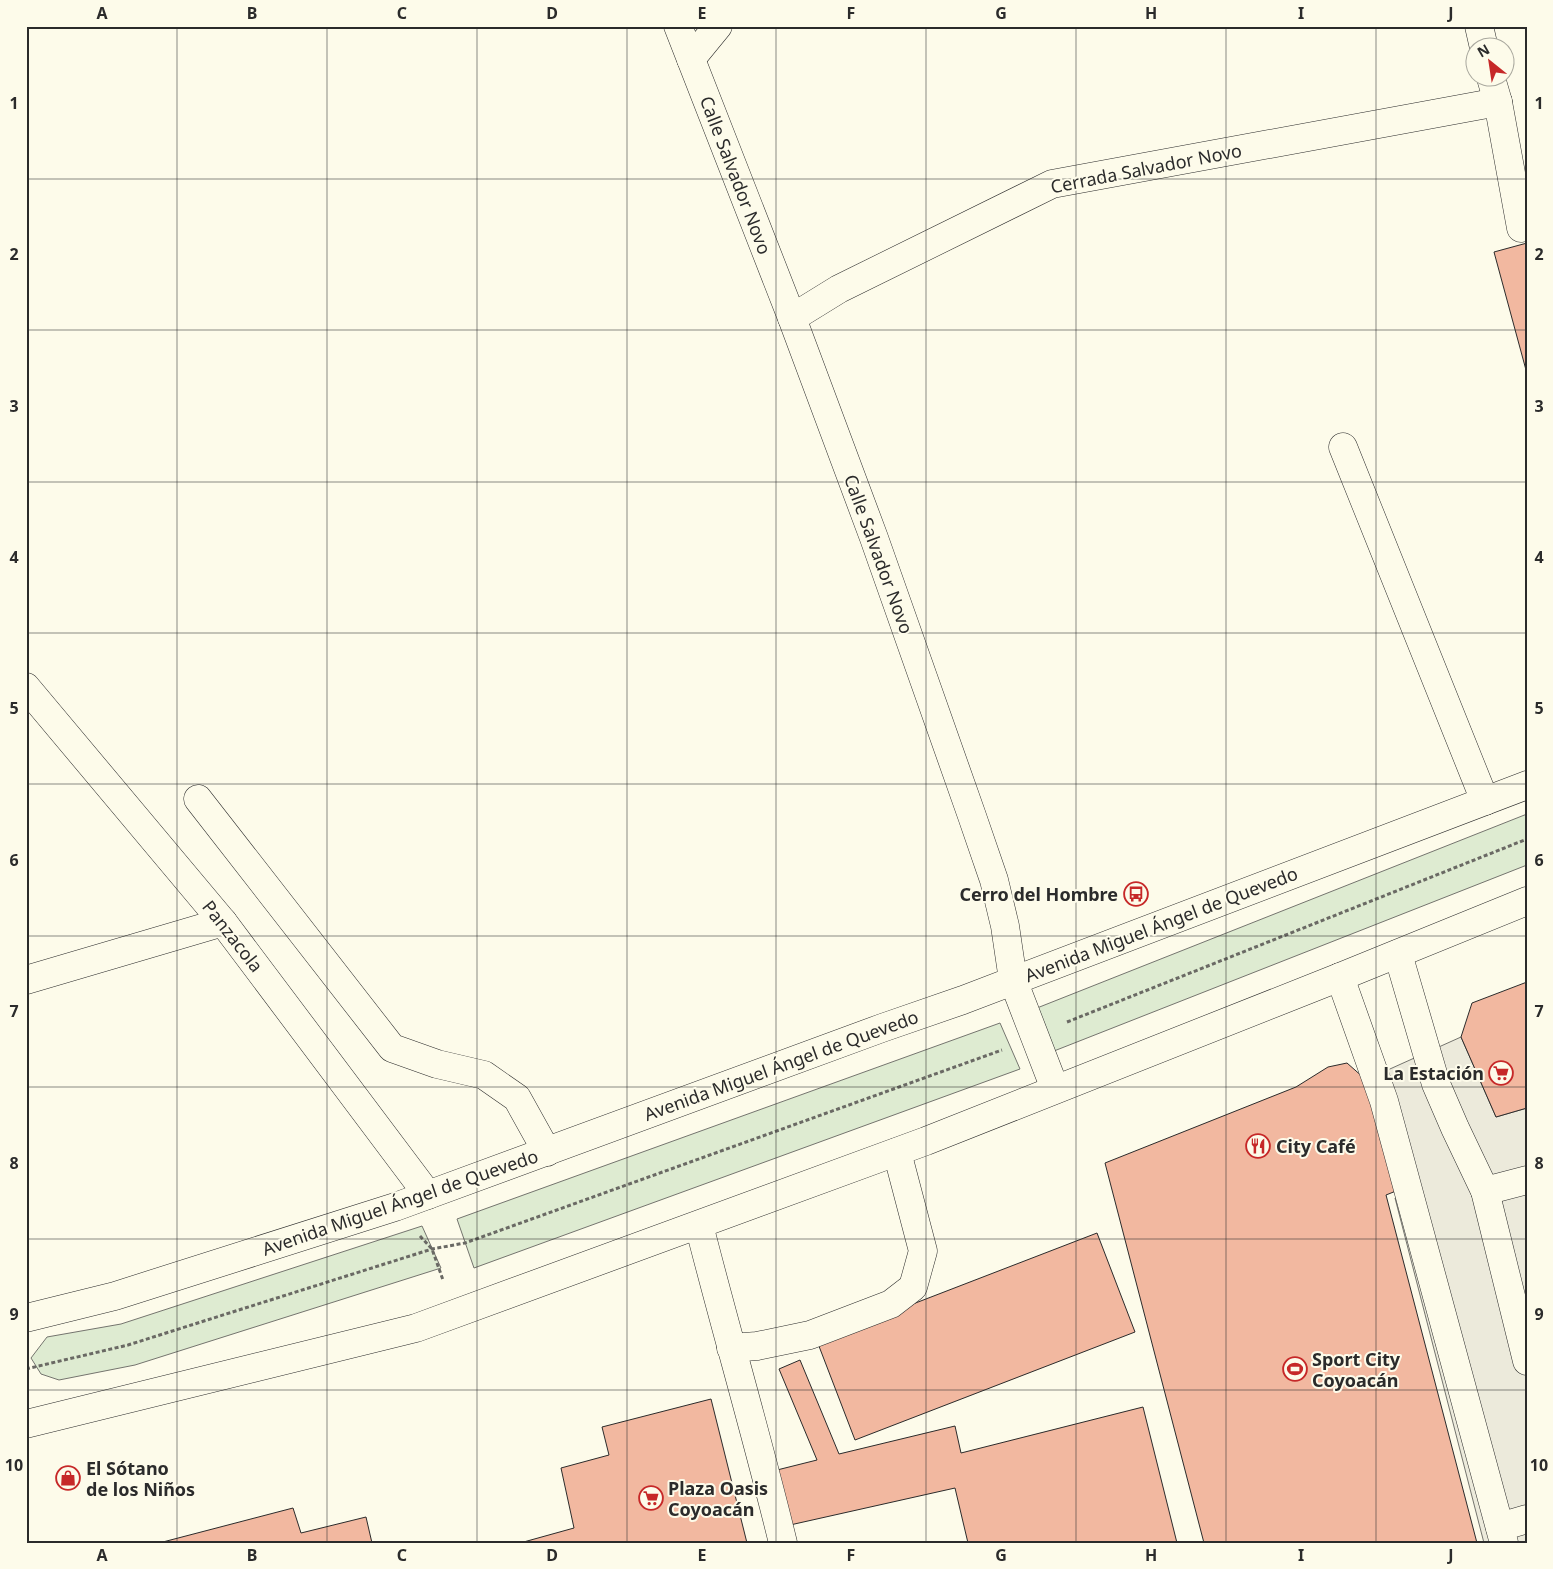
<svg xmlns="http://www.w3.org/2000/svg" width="1553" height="1569" font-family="'Noto Sans',sans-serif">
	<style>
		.green { fill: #deebd1; stroke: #74746e }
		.parking { fill: #eceadb; stroke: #74746e }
		.building { fill: #f2b8a0; stroke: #2b2b2b }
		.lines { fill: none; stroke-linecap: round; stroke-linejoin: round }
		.minor-casing { stroke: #2b2b2b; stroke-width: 29 }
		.major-casing { stroke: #2b2b2b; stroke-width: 29 }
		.path { stroke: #6a6964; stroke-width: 3; stroke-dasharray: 4 2.5; stroke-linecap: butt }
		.minor { stroke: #fdfbea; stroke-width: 28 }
		.major { stroke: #fdfbea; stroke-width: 28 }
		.grid { fill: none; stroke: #2b2b2b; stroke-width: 1; stroke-opacity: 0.55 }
		.labels { text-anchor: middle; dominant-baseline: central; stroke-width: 4; stroke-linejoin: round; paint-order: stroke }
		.street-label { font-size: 18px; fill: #2b2b2b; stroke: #fdfbea }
		.poi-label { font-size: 18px; font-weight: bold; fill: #2b2b2b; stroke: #fdfbea; text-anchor: start }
		.neatline { fill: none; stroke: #2b2b2b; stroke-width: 2 }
		.grid-label { font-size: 16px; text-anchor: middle; font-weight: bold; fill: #2b2b2b }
	</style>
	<rect width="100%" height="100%" fill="#fdfbea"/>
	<g class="green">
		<polygon points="1527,814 1527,865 1054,1051 1037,1008"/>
		<polygon points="1000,1023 1020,1069 474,1268 457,1219"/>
		<polygon points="422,1226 441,1268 135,1365 59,1380 41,1374 31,1358 47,1337 121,1324"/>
	</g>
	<polygon class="parking" points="1461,1037 1496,1117 1527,1108 1527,1543 1484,1543 1395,1198 1417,1189 1381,1073"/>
	<g class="building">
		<polygon points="1527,243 1527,370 1526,370 1494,252"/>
		<polygon points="1527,982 1527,1108 1496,1117 1461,1037 1472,1003"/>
		<polygon points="1347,1063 1364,1078 1401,1189 1386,1195 1477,1543 1204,1543 1105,1163 1296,1087 1328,1067"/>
		<polygon points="1097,1233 1135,1332 855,1440 817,1341"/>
		<polygon points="800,1360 839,1454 955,1426 961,1453 1143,1407 1177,1543 968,1543 955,1488 790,1525 777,1470 817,1460 779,1369"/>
		<polygon points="711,1399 747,1543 520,1543 574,1528 561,1468 609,1455 602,1427"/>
		<polygon points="293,1508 301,1533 366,1517 372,1543 159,1543"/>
	</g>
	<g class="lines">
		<g class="minor-casing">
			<g id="minor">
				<polyline points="678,26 792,318 874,538 972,816 994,880 1005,926 1013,980 1055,1089"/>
				<polyline points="1479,26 1484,48"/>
				<polyline points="691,59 718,26"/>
				<polyline points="1491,78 1498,102 1521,228"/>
				<polyline points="792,318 839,289 1052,184 1498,102"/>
				<polyline points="1343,447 1485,801"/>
				<polyline points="26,687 223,922 428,1195"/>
				<polyline points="198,799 392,1048 437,1064 484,1075 517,1098 547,1152"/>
				<polyline points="1398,954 1436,1084 1455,1128 1485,1191 1527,1361"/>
				<polyline points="1340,977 1384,1101 1504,1543"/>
				<polyline points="26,980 223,922"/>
				<polyline points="1485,1191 1527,1180"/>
				<path d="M699,1225C726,1331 757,1436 783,1543"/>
				<polyline points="731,1348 757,1346 810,1335 891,1304 913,1287 923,1251 897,1152"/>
				<polyline points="1500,1527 1527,1519"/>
			</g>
		</g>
		<g class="major-casing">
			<g id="major">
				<polyline points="26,1318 115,1296 395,1207 882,1028 963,1000 1527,785"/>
				<polyline points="26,1424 416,1328 926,1141 1340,977 1527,901"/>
			</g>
		</g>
		<g class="path">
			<polyline points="1067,1022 1527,839"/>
			<polyline points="420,1236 432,1249 443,1280"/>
			<polyline points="26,1369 128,1345 432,1249 465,1243 1002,1050"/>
		</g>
		<use href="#minor" class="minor"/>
		<use href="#major" class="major"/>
	</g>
	<path class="grid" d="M177,26V1543M327,26V1543M477,26V1543M627,26V1543M776,26V1543M926,26V1543M1076,26V1543M1226,26V1543M1376,26V1543M26,179H1527M26,330H1527M26,482H1527M26,633H1527M26,784H1527M26,936H1527M26,1087H1527M26,1239H1527M26,1390H1527"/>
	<defs>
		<g id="bus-ring" transform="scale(1.25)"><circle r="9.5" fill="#fdfbea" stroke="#c62828" stroke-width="1.5"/><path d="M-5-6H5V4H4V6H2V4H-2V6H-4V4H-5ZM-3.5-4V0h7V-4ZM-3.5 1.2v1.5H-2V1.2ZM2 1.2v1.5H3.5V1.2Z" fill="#c62828"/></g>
		<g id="supermarket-ring" transform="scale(1.25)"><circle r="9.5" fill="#fdfbea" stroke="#c62828" stroke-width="1.5"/><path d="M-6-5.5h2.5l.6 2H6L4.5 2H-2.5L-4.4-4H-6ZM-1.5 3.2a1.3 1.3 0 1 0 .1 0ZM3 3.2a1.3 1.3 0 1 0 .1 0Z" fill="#c62828"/></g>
		<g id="restaurant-ring" transform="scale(1.25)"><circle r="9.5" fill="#fdfbea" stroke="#c62828" stroke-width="1.5"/><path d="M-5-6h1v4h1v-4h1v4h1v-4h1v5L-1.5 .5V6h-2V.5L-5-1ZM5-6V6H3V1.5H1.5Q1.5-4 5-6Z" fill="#c62828"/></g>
		<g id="stadium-ring" transform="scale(1.25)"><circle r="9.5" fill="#fdfbea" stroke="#c62828" stroke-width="1.5"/><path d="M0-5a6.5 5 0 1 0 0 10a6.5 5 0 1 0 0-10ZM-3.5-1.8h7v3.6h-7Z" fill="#c62828"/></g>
		<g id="shop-ring" transform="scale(1.25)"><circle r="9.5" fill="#fdfbea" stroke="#c62828" stroke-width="1.5"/><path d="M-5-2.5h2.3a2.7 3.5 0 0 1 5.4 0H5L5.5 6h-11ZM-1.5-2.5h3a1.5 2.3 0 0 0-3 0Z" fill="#c62828"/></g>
	</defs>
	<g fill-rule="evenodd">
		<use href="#bus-ring" x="1136" y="894"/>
		<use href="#supermarket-ring" x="1501" y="1073"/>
		<use href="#restaurant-ring" x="1258" y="1146"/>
		<use href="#stadium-ring" x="1295" y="1369"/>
		<use href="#shop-ring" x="68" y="1478"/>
		<use href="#supermarket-ring" x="651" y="1498"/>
	</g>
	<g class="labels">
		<g class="street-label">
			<text transform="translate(1146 168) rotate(-11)">Cerrada Salvador Novo</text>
			<text transform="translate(736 175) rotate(69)">Calle Salvador Novo</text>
			<text transform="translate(879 554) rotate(70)">Calle Salvador Novo</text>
			<text transform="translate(1161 924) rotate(-21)">Avenida Miguel Ángel de Quevedo</text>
			<text transform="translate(233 936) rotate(52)">Panzacola</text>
			<text transform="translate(781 1065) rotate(-20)">Avenida Miguel Ángel de Quevedo</text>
			<text transform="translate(400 1202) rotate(-19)">Avenida Miguel Ángel de Quevedo</text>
		</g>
		<g class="poi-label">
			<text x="1118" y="894" text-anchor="end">Cerro del Hombre</text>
			<text x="1484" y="1073" text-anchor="end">La Estación</text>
			<text x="1276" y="1146">City Café</text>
			<text x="1312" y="1359">Sport City<tspan x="1312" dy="21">Coyoacán</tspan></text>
			<text x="86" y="1468">El Sótano<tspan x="86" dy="21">de los Niños</tspan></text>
			<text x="668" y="1488">Plaza Oasis<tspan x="668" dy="21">Coyoacán</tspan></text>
		</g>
	</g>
	<rect width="1553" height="1569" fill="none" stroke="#fdfbea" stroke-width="55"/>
	<g transform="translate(1490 62) rotate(330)"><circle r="24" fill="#fdfbea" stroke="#a9a89e"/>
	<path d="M0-4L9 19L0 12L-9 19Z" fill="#c62828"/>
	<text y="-8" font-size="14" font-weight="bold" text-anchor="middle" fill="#2b2b2b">N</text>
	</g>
	<rect x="28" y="28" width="1498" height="1514" class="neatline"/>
	<g class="grid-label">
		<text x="102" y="19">A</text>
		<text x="252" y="19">B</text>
		<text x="402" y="19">C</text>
		<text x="552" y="19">D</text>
		<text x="702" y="19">E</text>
		<text x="851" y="19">F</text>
		<text x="1001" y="19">G</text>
		<text x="1151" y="19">H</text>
		<text x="1301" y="19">I</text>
		<text x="1451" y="19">J</text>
		<text x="14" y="109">1</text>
		<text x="1539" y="109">1</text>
		<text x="14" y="260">2</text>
		<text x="1539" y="260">2</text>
		<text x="14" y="412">3</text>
		<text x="1539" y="412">3</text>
		<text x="14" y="563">4</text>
		<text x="1539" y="563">4</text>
		<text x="14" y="714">5</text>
		<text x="1539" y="714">5</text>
		<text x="14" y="866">6</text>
		<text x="1539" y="866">6</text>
		<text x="14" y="1017">7</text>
		<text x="1539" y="1017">7</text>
		<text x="14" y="1169">8</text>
		<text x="1539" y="1169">8</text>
		<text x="14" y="1320">9</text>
		<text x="1539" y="1320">9</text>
		<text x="14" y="1471">10</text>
		<text x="1539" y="1471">10</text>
		<text x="102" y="1561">A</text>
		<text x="252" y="1561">B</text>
		<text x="402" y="1561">C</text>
		<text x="552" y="1561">D</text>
		<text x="702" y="1561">E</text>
		<text x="851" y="1561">F</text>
		<text x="1001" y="1561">G</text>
		<text x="1151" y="1561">H</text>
		<text x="1301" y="1561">I</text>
		<text x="1451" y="1561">J</text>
	</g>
</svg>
